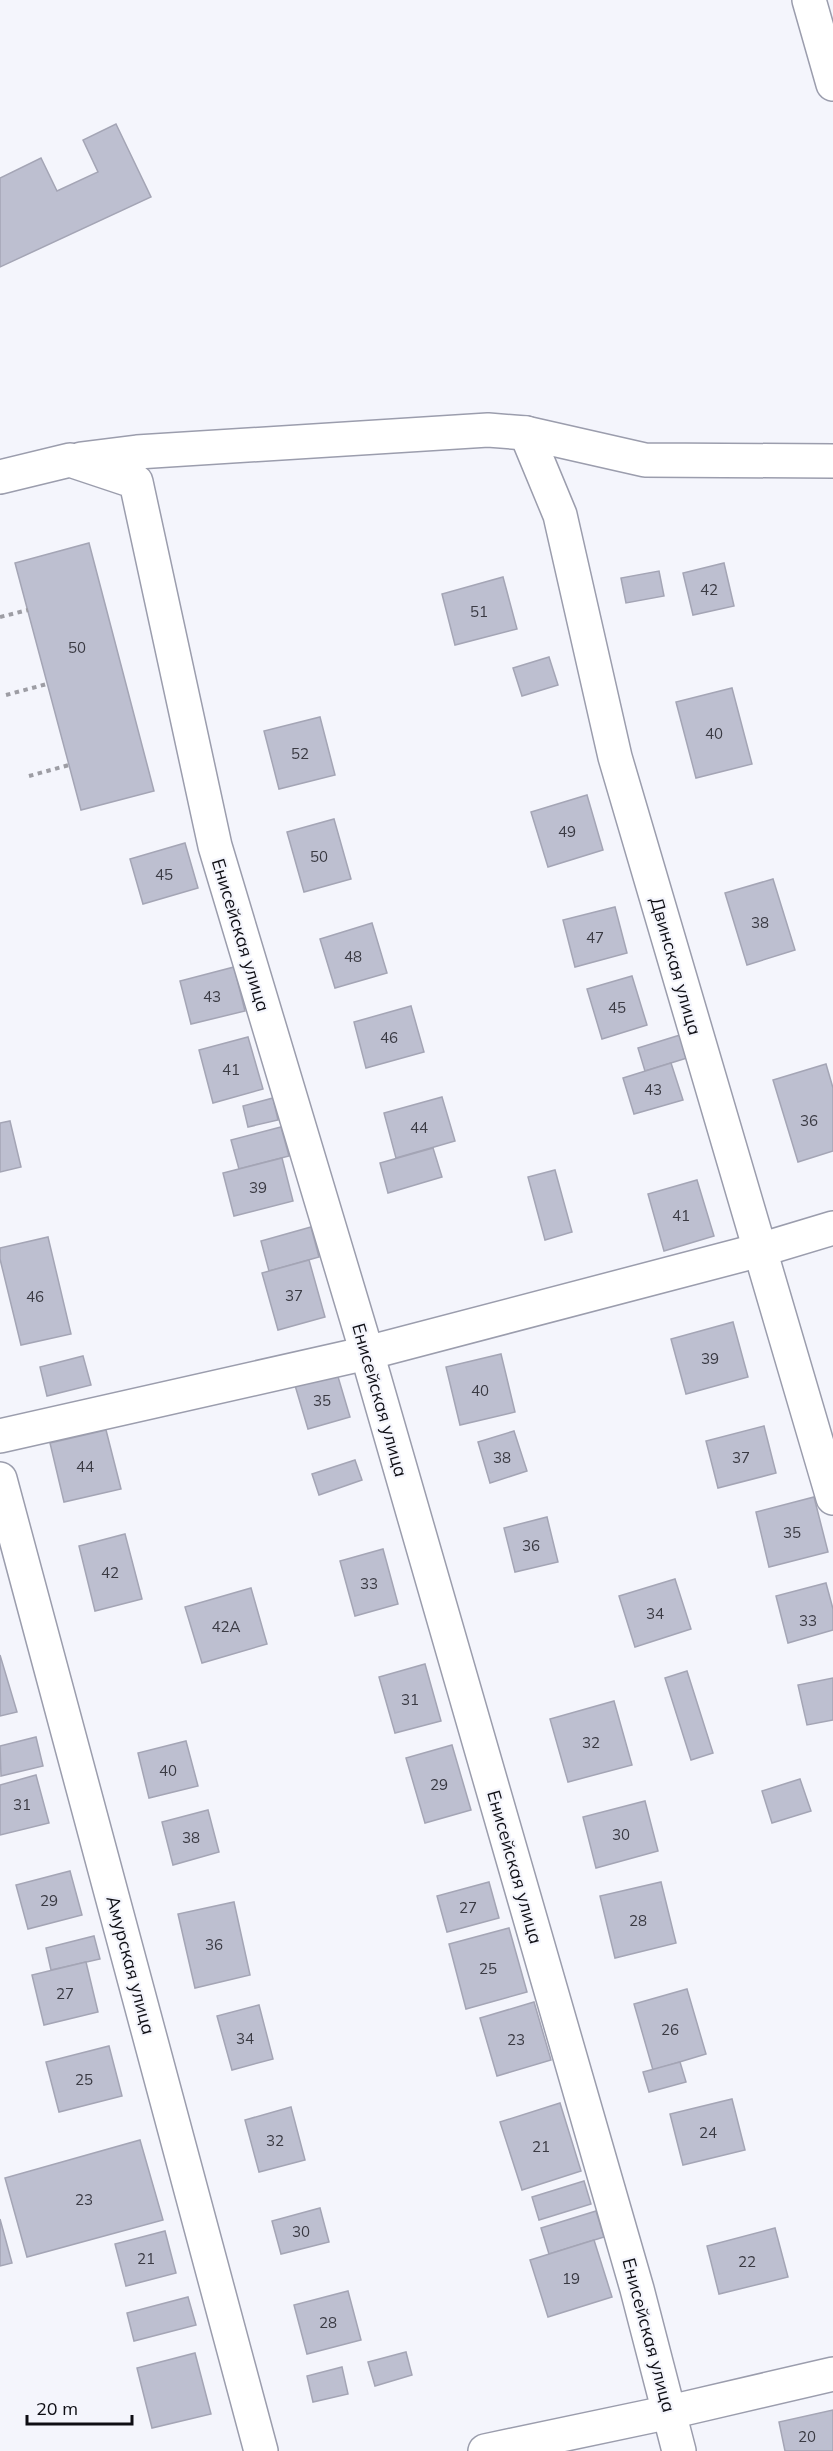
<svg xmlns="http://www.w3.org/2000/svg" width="833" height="2451" font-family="Mulish,sans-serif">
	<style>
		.building { fill: #bdbfd0; stroke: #a4a5b5; stroke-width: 1.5 }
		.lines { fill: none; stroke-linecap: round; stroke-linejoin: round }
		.street-casing { stroke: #9b9dad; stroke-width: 36 }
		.path { stroke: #9d9da4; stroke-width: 4; stroke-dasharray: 4.5 4.5; stroke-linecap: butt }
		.street { stroke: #fff; stroke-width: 33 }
		.labels { text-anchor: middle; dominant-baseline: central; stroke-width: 4.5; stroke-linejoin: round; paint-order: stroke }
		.number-label { font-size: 15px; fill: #3a3a43 }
		.street-label { font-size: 18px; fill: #0e0e14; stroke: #f4f5fc }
	</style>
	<rect width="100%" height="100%" fill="#f4f5fc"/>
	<g class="building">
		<polygon points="116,124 151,197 0,267 0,178 41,158 57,191 98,172 83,140"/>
		<polygon points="89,543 154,791 81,810 15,563"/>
		<polygon points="724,563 734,606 693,615 683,573"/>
		<polygon points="659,571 664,596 626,603 621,578"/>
		<polygon points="503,577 517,629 455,645 442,594"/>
		<polygon points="549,657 558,685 522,696 513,668"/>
		<polygon points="732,688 752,764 696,778 676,702"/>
		<polygon points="320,717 335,775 279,789 264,731"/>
		<polygon points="587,795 603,850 548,867 531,812"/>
		<polygon points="334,819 351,879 304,892 287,832"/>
		<polygon points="185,843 198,888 143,904 130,859"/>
		<polygon points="773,879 795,950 747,965 725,893"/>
		<polygon points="615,907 627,953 575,967 563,920"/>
		<polygon points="372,923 387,973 335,988 320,939"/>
		<polygon points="234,967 245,1011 191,1024 180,981"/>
		<polygon points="632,976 647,1025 602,1039 587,989"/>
		<polygon points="411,1006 424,1052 366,1068 354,1022"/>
		<polygon points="680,1035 687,1058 645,1071 638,1048"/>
		<polygon points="248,1037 263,1089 213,1103 199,1050"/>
		<polygon points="671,1063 683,1100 634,1114 623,1078"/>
		<polygon points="826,1064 833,1088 833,1151 798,1162 773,1080"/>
		<polygon points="442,1097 455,1141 396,1158 384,1113"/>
		<polygon points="273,1098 278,1120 248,1127 243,1106"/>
		<polygon points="10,1121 21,1167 0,1172 0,1123"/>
		<polygon points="281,1127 289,1156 239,1169 231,1140"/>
		<polygon points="433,1148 442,1177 388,1193 380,1163"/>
		<polygon points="282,1158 293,1201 234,1216 223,1173"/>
		<polygon points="555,1170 572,1232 545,1240 528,1177"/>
		<polygon points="697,1180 714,1236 664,1251 648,1194"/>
		<polygon points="311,1227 319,1257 269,1271 261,1241"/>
		<polygon points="48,1237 71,1334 21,1345 0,1259 0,1248"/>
		<polygon points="309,1260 325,1317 278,1330 262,1273"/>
		<polygon points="733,1322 748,1377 686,1394 671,1339"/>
		<polygon points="501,1354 515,1412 460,1425 446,1367"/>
		<polygon points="83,1356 91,1385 47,1396 40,1367"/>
		<polygon points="336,1370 350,1417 308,1429 294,1382"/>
		<polygon points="764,1426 776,1473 718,1488 706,1441"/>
		<polygon points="106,1430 121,1489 64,1502 50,1443"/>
		<polygon points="514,1431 527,1471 490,1483 478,1442"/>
		<polygon points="355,1460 362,1480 319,1495 312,1474"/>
		<polygon points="814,1497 828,1552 769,1567 756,1512"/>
		<polygon points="547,1517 558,1562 515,1572 504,1528"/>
		<polygon points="125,1534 142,1599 95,1611 79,1546"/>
		<polygon points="383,1549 398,1604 355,1616 340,1561"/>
		<polygon points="675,1579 691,1629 635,1647 619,1596"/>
		<polygon points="826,1583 833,1609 833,1630 788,1643 776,1596"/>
		<polygon points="251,1588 267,1644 202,1663 185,1607"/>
		<polygon points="0,1655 17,1712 0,1716"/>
		<polygon points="425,1664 441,1721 395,1733 379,1677"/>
		<polygon points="687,1671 713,1753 691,1760 665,1678"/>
		<polygon points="833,1678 833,1720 807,1725 798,1685"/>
		<polygon points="614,1701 632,1765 568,1782 550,1719"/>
		<polygon points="36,1737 43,1766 1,1776 0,1746"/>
		<polygon points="186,1741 198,1786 149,1798 138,1753"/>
		<polygon points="452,1745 471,1810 425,1823 406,1758"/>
		<polygon points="36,1775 49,1823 0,1835 0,1785"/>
		<polygon points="800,1779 811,1811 772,1823 762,1791"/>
		<polygon points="645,1801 658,1851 596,1868 583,1817"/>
		<polygon points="208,1810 219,1852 173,1865 162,1822"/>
		<polygon points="70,1871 82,1915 28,1929 16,1885"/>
		<polygon points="489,1882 499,1918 447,1932 437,1896"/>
		<polygon points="661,1882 676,1943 615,1958 600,1896"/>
		<polygon points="234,1902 250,1975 195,1988 178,1914"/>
		<polygon points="509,1928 527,1992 466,2009 449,1944"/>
		<polygon points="94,1936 100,1959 51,1970 46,1948"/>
		<polygon points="86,1962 98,2012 44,2025 32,1975"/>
		<polygon points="687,1989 706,2054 653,2070 634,2004"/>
		<polygon points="534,2002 551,2060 497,2076 480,2018"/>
		<polygon points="259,2005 273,2059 232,2070 217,2016"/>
		<polygon points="109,2046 122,2096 59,2112 46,2062"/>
		<polygon points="680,2062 686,2082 649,2092 643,2072"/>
		<polygon points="732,2099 745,2150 683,2165 670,2114"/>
		<polygon points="560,2103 581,2171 522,2190 500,2122"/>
		<polygon points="291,2107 305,2160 259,2172 245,2120"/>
		<polygon points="140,2140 163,2220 27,2257 5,2178"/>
		<polygon points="584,2181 591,2204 539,2220 532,2197"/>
		<polygon points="320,2208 329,2242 281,2254 272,2221"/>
		<polygon points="596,2211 604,2237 549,2254 541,2228"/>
		<polygon points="0,2219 12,2263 0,2266"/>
		<polygon points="775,2228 788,2277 719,2294 707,2246"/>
		<polygon points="165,2231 176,2273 126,2286 115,2244"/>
		<polygon points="594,2240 612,2297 548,2317 530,2260"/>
		<polygon points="348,2291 361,2340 307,2354 294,2305"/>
		<polygon points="188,2297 196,2325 134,2341 127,2313"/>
		<polygon points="406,2352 412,2375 375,2386 368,2362"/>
		<polygon points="195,2353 211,2414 152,2428 137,2368"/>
		<polygon points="342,2367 348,2394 313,2402 307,2376"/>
		<polygon points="833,2410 833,2451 785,2451 779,2422"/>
	</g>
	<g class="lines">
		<g class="street-casing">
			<g id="street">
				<polyline points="809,0 833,84"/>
				<polyline points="526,433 560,515 615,757 833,1498"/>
				<polyline points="81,459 137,452 488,430 526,433 645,460 833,461"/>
				<polyline points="0,477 70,460 136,482 215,846 367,1353 637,2289 679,2451"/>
				<polyline points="0,1436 367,1353 760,1250 833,1228"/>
				<polyline points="0,1479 261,2451"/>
				<polyline points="485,2451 670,2412 833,2374"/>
			</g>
		</g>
		<g class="path">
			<polyline points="0,617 28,610"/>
			<polyline points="6,695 47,684"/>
			<polyline points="29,776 69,765"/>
		</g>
		<use href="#street" class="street"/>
	</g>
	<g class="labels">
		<g class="number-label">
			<text x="709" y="589">42</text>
			<text x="479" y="611">51</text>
			<text x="77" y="647">50</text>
			<text x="714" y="733">40</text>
			<text x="300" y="753">52</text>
			<text x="567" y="831">49</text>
			<text x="319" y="856">50</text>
			<text x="164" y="874">45</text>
			<text x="760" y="922">38</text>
			<text x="595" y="937">47</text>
			<text x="353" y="956">48</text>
			<text x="212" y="996">43</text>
			<text x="617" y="1007">45</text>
			<text x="389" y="1037">46</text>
			<text x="231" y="1069">41</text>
			<text x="653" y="1089">43</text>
			<text x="809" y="1120">36</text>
			<text x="419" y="1127">44</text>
			<text x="258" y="1187">39</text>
			<text x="681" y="1215">41</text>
			<text x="294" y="1295">37</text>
			<text x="35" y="1296">46</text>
			<text x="710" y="1358">39</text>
			<text x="480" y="1390">40</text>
			<text x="322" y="1400">35</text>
			<text x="502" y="1457">38</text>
			<text x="741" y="1457">37</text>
			<text x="85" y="1466">44</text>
			<text x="792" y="1532">35</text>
			<text x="531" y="1545">36</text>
			<text x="110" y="1572">42</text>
			<text x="369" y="1583">33</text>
			<text x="655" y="1613">34</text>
			<text x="808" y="1620">33</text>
			<text x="226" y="1626">42А</text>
			<text x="410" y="1699">31</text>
			<text x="591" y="1742">32</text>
			<text x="168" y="1770">40</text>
			<text x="439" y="1784">29</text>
			<text x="22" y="1804">31</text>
			<text x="621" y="1834">30</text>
			<text x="191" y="1837">38</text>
			<text x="49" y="1900">29</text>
			<text x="468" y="1907">27</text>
			<text x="638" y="1920">28</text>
			<text x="214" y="1944">36</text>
			<text x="488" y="1968">25</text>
			<text x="65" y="1993">27</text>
			<text x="670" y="2029">26</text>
			<text x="245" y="2038">34</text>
			<text x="516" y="2039">23</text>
			<text x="84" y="2079">25</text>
			<text x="708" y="2132">24</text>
			<text x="275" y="2140">32</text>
			<text x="541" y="2146">21</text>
			<text x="84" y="2199">23</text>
			<text x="301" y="2231">30</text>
			<text x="146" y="2258">21</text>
			<text x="747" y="2261">22</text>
			<text x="571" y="2278">19</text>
			<text x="328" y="2322">28</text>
			<text x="807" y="2436">20</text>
		</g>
		<g class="street-label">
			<text transform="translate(241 935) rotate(73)">Енисейская улица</text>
			<text transform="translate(676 966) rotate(74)">Двинская улица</text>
			<text transform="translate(380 1400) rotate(74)">Енисейская улица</text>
			<text transform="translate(515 1867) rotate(74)">Енисейская улица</text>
			<text transform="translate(131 1965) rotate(75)">Амурская улица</text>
			<text transform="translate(649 2335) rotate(75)">Енисейская улица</text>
		</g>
	</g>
	<path d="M27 2415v9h105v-9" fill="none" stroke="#0e0e14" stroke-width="3"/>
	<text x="36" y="2415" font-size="18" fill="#0e0e14" stroke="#f4f5fc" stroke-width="4.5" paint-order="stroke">20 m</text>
</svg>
